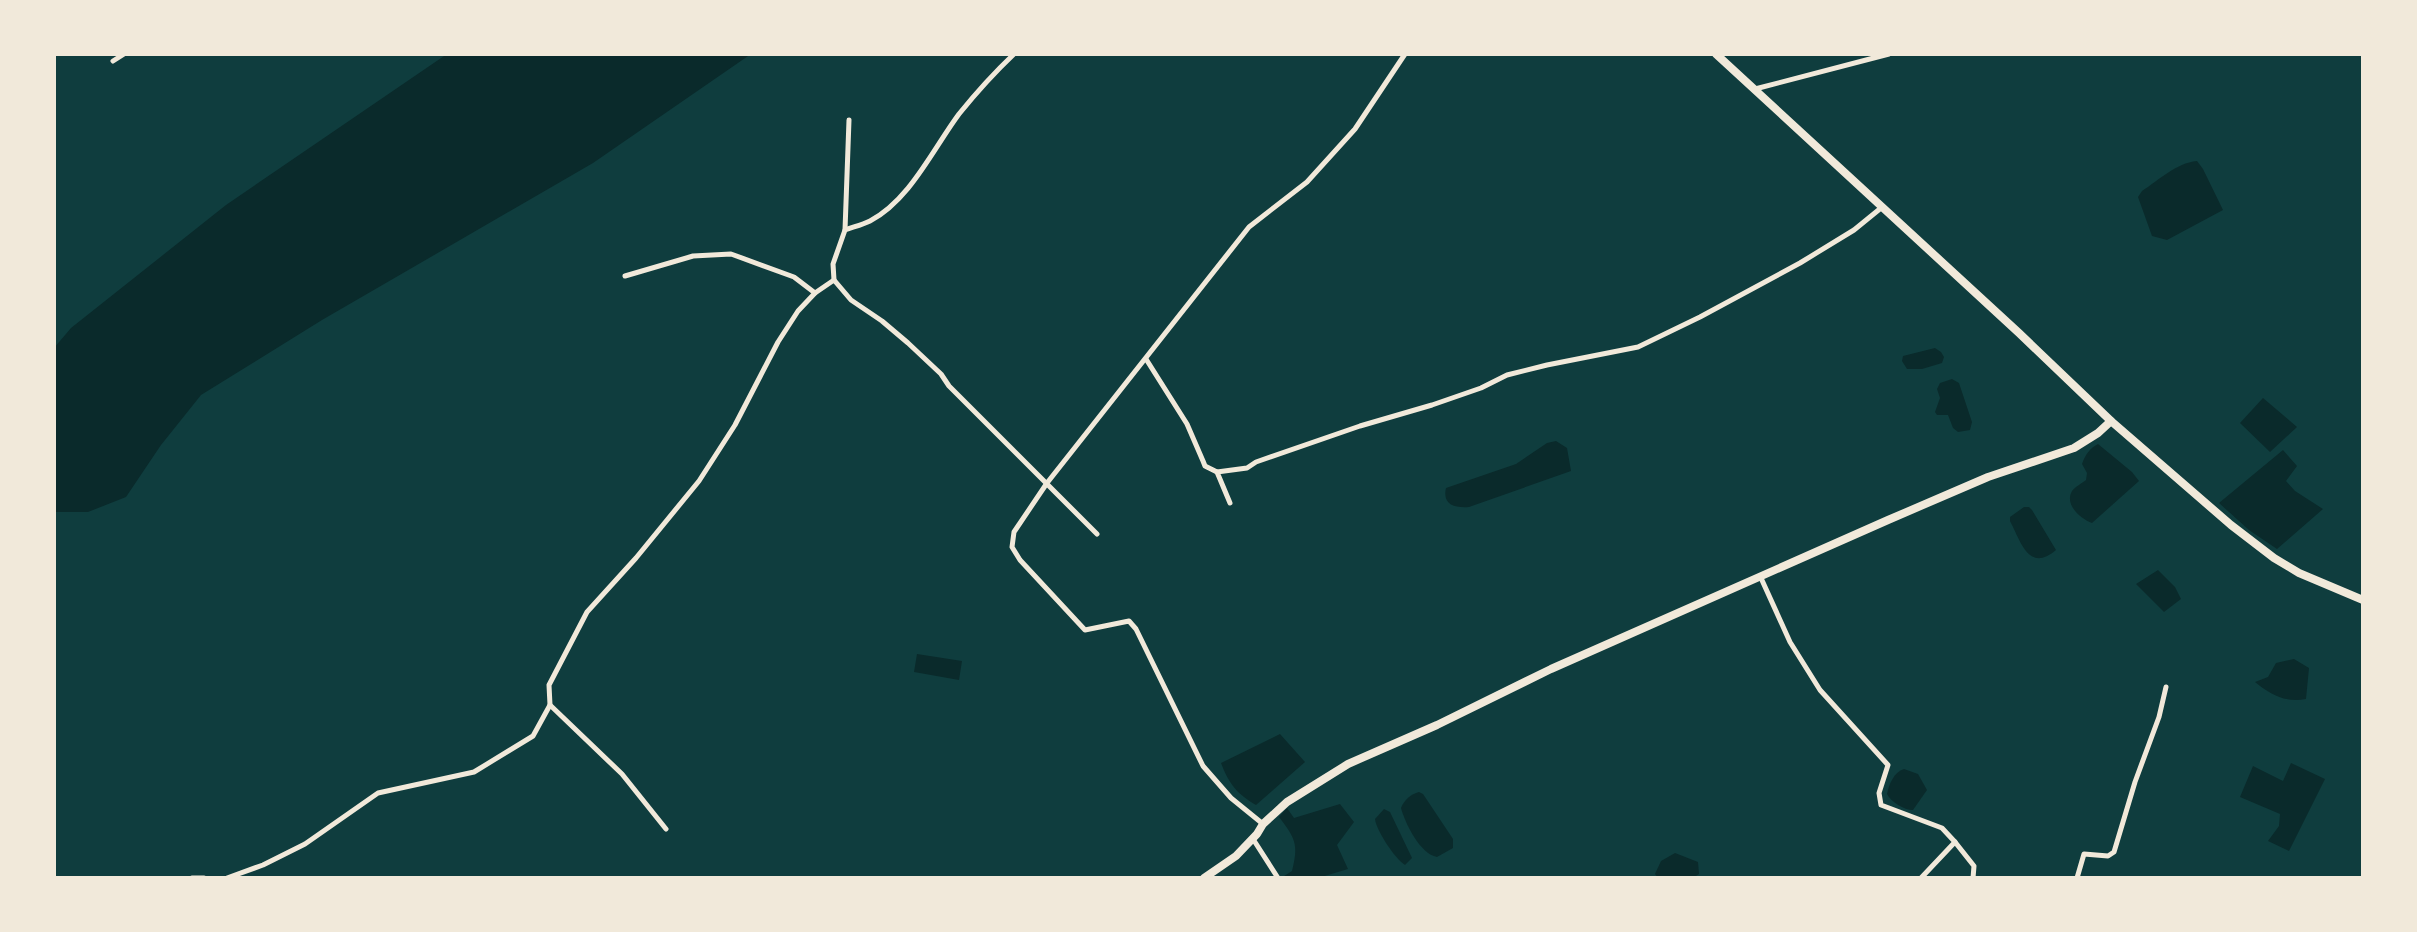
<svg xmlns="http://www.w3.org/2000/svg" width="2417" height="932" font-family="Ubuntu,sans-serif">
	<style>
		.water { fill: #0a2a2b }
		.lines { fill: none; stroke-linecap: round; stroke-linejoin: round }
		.minor { stroke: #f1e9da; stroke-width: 5 }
		.secondary { stroke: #f1e9da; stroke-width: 8 }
	</style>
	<rect width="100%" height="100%" fill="#0f3d3e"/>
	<g class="water">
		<polygon points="447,54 751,54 593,163 322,320 201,395 161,445 126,497 88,512 54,512 54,348 71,328 226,205"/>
		<path d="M2197,161L2203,169L2223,210L2167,240L2152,236L2138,197L2142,191C2159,180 2176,163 2197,161Z"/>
		<polygon points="1935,348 1941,352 1944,357 1942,363 1922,369 1907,369 1902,361 1903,356"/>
		<polygon points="1952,379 1959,383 1972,422 1970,430 1958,432 1953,428 1948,415 1937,415 1935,412 1940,398 1937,389 1940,383"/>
		<polygon points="2263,398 2297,427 2270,452 2240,423"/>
		<path d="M1556,441L1567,448L1571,471L1469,507C1455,508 1442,505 1446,488L1516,464L1547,443Z"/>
		<path d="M2098,444L2132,472L2139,481L2092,523C2081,519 2064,505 2072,491C2075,487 2082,483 2086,480L2087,473L2082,464C2085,455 2090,448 2098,444Z"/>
		<polygon points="2283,450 2297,466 2286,481 2295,491 2323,509 2277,549 2249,530 2219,503"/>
		<path d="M2024,507H2029L2032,510L2056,550C2029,573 2021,542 2010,521V517Z"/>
		<polygon points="2158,570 2175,587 2181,599 2164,612 2136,584"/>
		<polygon points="917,654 962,661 959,680 914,672"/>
		<path d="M2294,659L2309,668L2306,699C2286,703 2271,695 2255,682L2268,677L2276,663Z"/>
		<path d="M1280,734L1305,762L1256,805C1237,794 1229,784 1221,763Z"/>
		<polygon points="2291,763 2325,779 2289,851 2268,841 2279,826 2280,814 2240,797 2253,766 2283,781"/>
		<path d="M1904,769L1918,774L1927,790L1913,810C1904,810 1891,802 1887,794C1889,784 1894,772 1904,769Z"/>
		<path d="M1419,792L1423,794L1453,839V848L1437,857C1420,854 1405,823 1401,808C1404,800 1411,794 1419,792Z"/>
		<path d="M1340,804L1354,822L1337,845L1348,869L1318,878H1281L1292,871C1299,844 1295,838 1279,817L1287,808L1294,818Z"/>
		<path d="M1384,809L1390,812L1412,858L1405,865C1395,859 1376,830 1375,819Z"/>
		<polygon points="1675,853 1698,862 1699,874 1693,878 1658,878 1655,874 1661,861"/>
	</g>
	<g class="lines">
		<g class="minor">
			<polyline points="113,61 124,54"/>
			<polyline points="1755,89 1889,54"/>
			<polyline points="845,230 849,120"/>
			<polyline points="625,276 693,256 731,254 794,277 815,293"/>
			<path d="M834,280L833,264L845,230C853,227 862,225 870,221C910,200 933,149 959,114C976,93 994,73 1014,54"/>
			<polyline points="1146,359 1187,424 1203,461 1205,466 1217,472"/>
			<polyline points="1230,503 1217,472 1247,468 1256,462 1360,426 1432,405 1481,388 1507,375 1547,365 1638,347 1700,317 1800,263 1854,230 1881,208"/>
			<polyline points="1761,578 1790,642 1820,690 1888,765 1879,793 1881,805 1942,828 1955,842 1921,878"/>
			<polyline points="1263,824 1231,798 1203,766 1136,629 1129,621 1085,630 1020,560 1012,547 1014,532 1047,483 1249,227 1307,182 1355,129 1405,54"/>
			<polyline points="666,829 622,774 550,705 549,685 587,612 636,558 699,481 735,425 778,342 798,311 815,293 834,280 851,300 882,321 908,343 941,374 949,386 1097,534"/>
			<polyline points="1253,839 1278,878"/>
			<polyline points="1955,842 1974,866 1973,878"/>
			<polyline points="192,878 204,878"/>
			<polyline points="227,878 263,865 305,844 378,793 474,772 533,736 550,705"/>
			<polyline points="2077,878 2084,854 2108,856 2114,852 2135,782 2159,717 2166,687"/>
		</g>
		<g class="secondary">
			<polyline points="1716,54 2019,333 2111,421 2231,525 2274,558 2299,573 2363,600"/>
			<polyline points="1204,878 1236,856 1257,834 1263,824 1287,802 1348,764 1437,725 1551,669 1888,520 1988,477 2074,448 2098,433 2111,421"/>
		</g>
	</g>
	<rect width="2417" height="932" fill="none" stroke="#f1e9da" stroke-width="112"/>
</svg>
